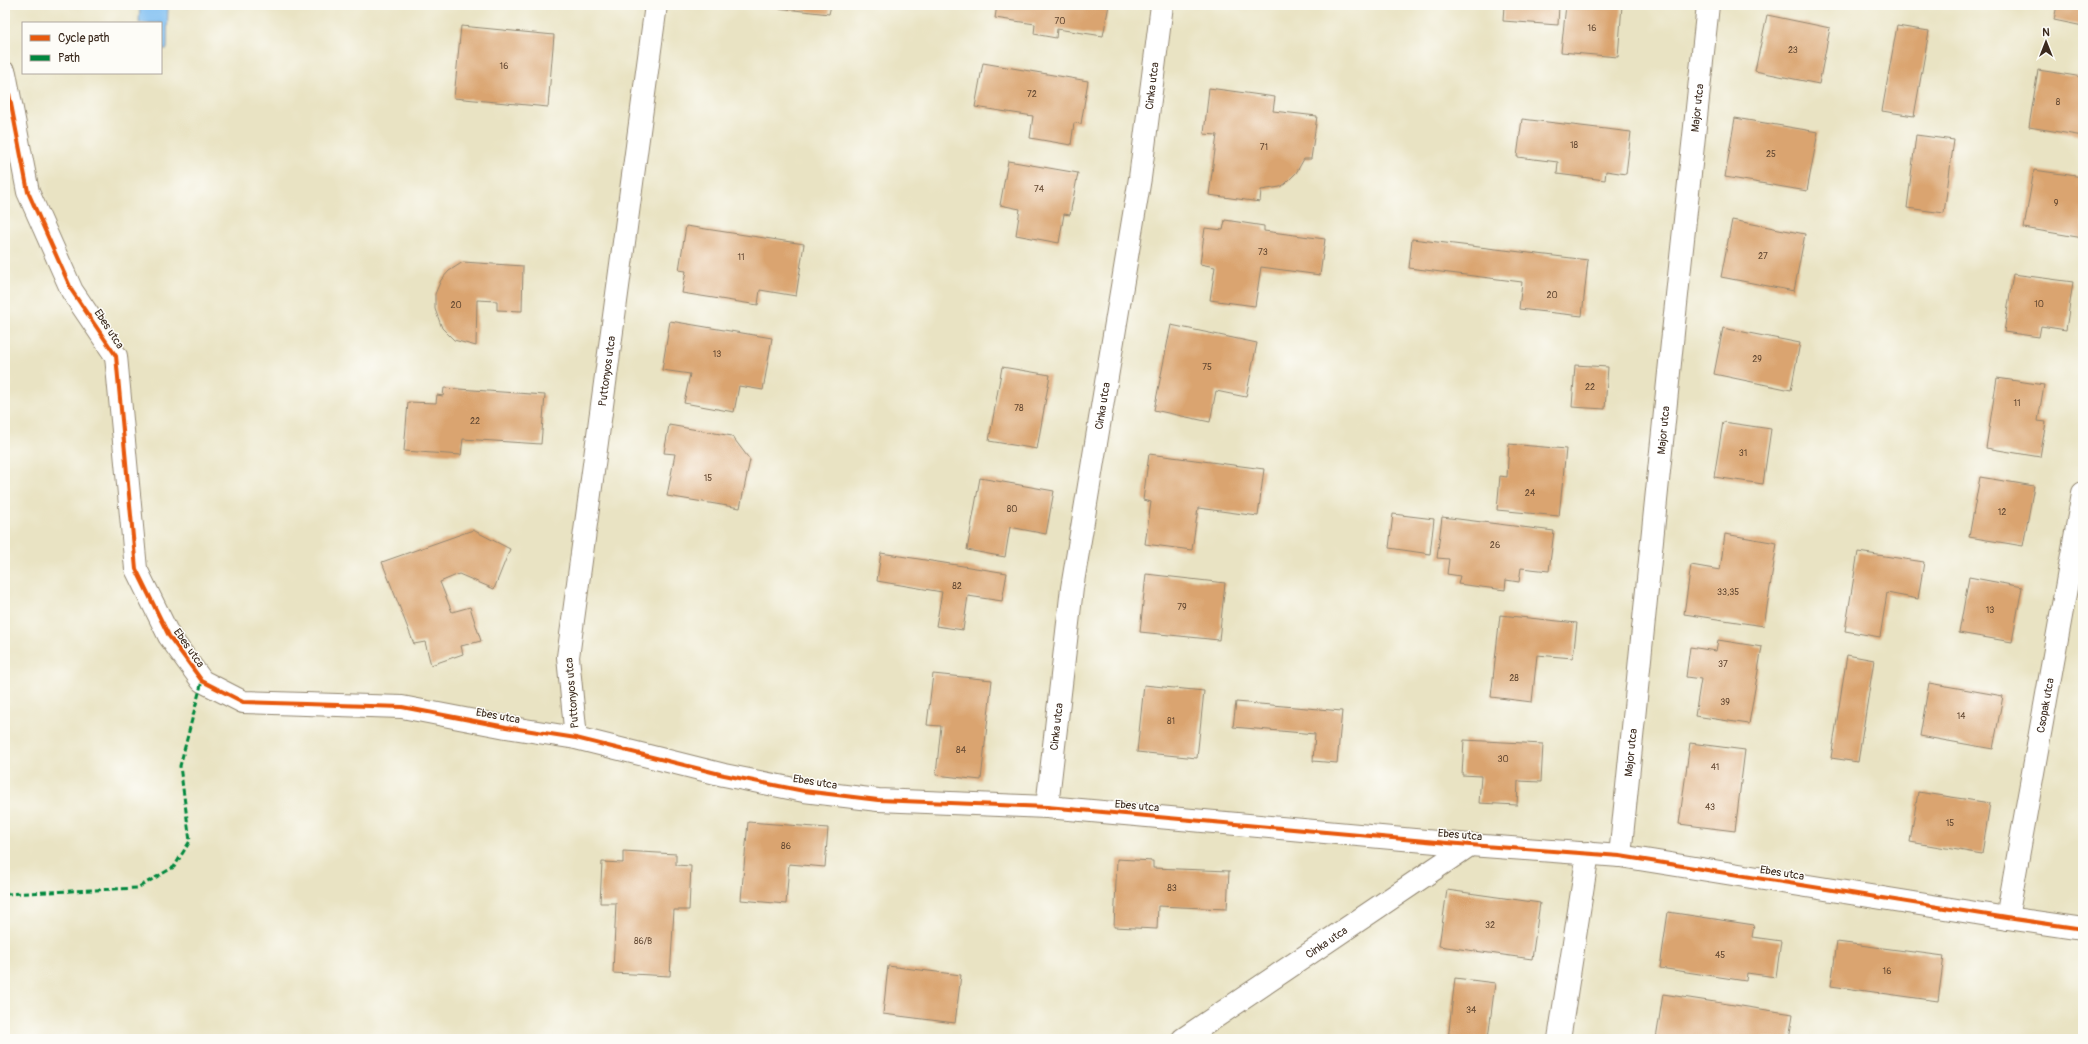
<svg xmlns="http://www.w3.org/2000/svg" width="2088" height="1044" font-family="Pangolin,sans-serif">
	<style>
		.water { fill: #7dbef2; stroke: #5c7488 }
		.building { fill: #daa46f }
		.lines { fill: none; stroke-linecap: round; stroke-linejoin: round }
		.minor-casing { stroke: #928670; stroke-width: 24 }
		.minor { stroke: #fff; stroke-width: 22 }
		.quiet { stroke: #00873e; stroke-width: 3; stroke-dasharray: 6 3; stroke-linecap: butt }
		.cycleway-casing { stroke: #fdfcf7; stroke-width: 6 }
		.cycleway { stroke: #e8590c; stroke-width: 4 }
		.labels { text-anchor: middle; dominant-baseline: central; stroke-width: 3; stroke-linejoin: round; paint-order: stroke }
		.number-label { font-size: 9px; fill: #634832 }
		.street-label { font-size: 11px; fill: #3b2a1e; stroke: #fdfcf7 }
	</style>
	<rect width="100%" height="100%" fill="#fdfcf7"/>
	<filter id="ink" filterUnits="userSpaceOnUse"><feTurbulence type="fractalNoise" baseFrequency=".025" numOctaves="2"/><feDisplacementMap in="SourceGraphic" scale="8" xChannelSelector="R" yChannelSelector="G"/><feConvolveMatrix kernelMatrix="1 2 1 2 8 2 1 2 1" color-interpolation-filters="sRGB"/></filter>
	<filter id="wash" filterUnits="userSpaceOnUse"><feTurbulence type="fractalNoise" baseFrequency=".012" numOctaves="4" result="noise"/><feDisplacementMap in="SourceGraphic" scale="16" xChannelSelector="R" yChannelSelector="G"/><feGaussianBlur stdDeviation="0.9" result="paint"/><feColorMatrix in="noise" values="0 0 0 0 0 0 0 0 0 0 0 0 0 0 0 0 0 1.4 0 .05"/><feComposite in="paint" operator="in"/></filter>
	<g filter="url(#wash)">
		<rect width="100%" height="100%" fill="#e9e3c3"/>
		<polygon class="water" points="140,5 168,5 167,49 161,49 161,23 139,23"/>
		<g id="blocks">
			<g class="building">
				<polygon points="768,5 831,5 829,14 768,7"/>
				<polygon points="997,5 1109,5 1103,36 1057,29 1056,38 1034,34 1035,24 995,18"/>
				<polygon points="1504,5 1559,5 1558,25 1503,21"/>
				<polygon points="1566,5 1622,5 1618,57 1561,52"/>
				<polygon points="2057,5 2083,5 2083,26 2054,20"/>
				<polygon points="1767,15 1830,28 1819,84 1755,71"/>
				<polygon points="461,26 554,35 548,107 454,98"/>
				<polygon points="1897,26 1929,31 1914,116 1882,111"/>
				<polygon points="983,63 1088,81 1081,124 1074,123 1071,145 1030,138 1033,116 975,107"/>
				<polygon points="2038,70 2083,77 2083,136 2029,127"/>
				<polygon points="1209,88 1275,97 1273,111 1317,116 1311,159 1304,159 1296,173 1285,184 1280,187 1261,190 1260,202 1209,195 1217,135 1204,134"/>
				<polygon points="1735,118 1818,132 1807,191 1725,177"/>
				<polygon points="1522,119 1631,132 1626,174 1606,171 1605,180 1557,174 1558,162 1517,157"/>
				<polygon points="1916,135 1954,140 1944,213 1907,208"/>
				<polygon points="1008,161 1078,173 1070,215 1064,214 1059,243 1016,235 1020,209 1000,205"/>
				<polygon points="2034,170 2083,177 2083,238 2024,228"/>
				<polygon points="1225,220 1264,226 1264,231 1325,239 1320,275 1261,267 1255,306 1210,300 1215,267 1200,264 1205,228 1223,230"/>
				<polygon points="1732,220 1805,234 1794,291 1721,277"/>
				<polygon points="686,226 804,244 796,296 760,290 758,305 682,293 686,271 679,270"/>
				<polygon points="1412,239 1588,260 1582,316 1519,309 1522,282 1409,268"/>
				<polygon points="463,262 523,266 522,311 497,310 497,301 477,300 476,346 454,340 442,328 435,309 435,294 441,280 449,271"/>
				<polygon points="2013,274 2073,282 2066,330 2041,326 2039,337 2004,332"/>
				<polygon points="670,321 772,338 763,390 739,386 734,412 684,403 690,374 662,370"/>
				<polygon points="1171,325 1257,343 1246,397 1216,391 1210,422 1154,410"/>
				<polygon points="1723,328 1800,343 1791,390 1714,374"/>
				<polygon points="1575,365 1608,367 1605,409 1572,407"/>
				<polygon points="1002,367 1050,375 1037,449 989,441"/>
				<polygon points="1997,378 2044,385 2038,421 2046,422 2040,457 1986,448"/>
				<polygon points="444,388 545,395 541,444 463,439 461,455 404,451 408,402 436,403 437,395 443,396"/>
				<polygon points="1723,422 1771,429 1763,484 1714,477"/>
				<polygon points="669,425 732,436 750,460 740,508 667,496 675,454 664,453"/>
				<polygon points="1509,444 1566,449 1559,516 1497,510 1500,476 1507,477"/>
				<polygon points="1149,454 1264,469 1258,516 1198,508 1192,550 1145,544 1151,502 1143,500"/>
				<polygon points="1980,477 2034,486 2023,546 1969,537"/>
				<polygon points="980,478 1054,491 1046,534 1010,527 1005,557 967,550"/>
				<polygon points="1393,514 1434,519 1430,554 1389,548"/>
				<polygon points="1442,517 1554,531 1549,571 1521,568 1519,582 1506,580 1505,590 1458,584 1460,576 1447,574 1449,559 1437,558"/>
				<polygon points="473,530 510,549 494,589 459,574 440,582 452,612 470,607 481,641 461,646 463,654 431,665 425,642 414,644 382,562"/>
				<polygon points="1725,534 1777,543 1764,626 1684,614 1691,565 1720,570"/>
				<polygon points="1858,552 1924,562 1918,599 1887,593 1880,637 1845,631"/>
				<polygon points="881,553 1007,573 1002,601 968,596 963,630 936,626 942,592 877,581"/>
				<polygon points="1146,574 1225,583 1219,640 1140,632"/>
				<polygon points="1969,577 2022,587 2012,642 1959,633"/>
				<polygon points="1500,615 1577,623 1573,658 1537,655 1532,702 1491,697"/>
				<polygon points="1718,640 1762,647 1749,724 1695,716 1701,679 1686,677 1690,647 1716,651"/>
				<polygon points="1847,655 1874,660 1858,762 1831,758"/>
				<polygon points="933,674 992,680 981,780 936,775 941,726 927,725"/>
				<polygon points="1929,683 2003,696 1993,749 1920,736"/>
				<polygon points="1144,685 1204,691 1197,758 1137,752"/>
				<polygon points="1236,702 1342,711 1337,763 1313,761 1315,734 1233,727"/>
				<polygon points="1464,740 1543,744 1541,782 1518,781 1517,805 1479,803 1481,776 1462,775"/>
				<polygon points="1690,743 1745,750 1735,831 1679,824"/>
				<polygon points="1918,792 1990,803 1982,854 1910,842"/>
				<polygon points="748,822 828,828 825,867 789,864 786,904 741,900"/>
				<polygon points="623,851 676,854 676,865 691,866 689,910 674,910 670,976 613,973 616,903 600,903 602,862 623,863"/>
				<polygon points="1117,859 1153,861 1153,868 1229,871 1227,909 1158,906 1157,929 1114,927"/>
				<polygon points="1447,890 1540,903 1532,959 1439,946"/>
				<polygon points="1668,912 1754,925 1752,937 1781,941 1776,977 1747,973 1746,981 1660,968"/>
				<polygon points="1837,942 1944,956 1938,1001 1831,986"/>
				<polygon points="888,966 961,975 955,1023 883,1014"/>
				<polygon points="1455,978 1495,983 1488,1039 1448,1039"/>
				<polygon points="1663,994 1793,1014 1789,1039 1656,1039"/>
			</g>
		</g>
	</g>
	<g filter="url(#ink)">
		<use href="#blocks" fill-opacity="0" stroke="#928670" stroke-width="1"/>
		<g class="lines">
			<g class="minor-casing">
				<g id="minor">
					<polyline points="5,73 28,192 72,291 116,356 136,569 169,636 202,681 243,702 402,707 506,727 576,738 724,775 804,791 878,800 1047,807 1470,845 1620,856 2007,918 2083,929"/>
					<path id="s1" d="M576,738L568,657L656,5"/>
					<path id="s2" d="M1047,807L1072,588L1140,178L1162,5"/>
					<path id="s3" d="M1620,856L1674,323L1708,5"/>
					<path id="s4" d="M2007,918L2083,493"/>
					<path id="s5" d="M1183,1039L1470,845"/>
					<polyline points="1559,1039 1588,853"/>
				</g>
			</g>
			<use href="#minor" class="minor"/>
			<polyline class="quiet" points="5,894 137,888 174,867 190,841 180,766 202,681"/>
			<g class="cycleway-casing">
				<polyline id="cycleway" points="5,73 28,192 72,291 116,356 136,569 169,636 202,681 243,702 402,707 506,727 576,738 724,775 804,791 878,800 1047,807 1470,845 1620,856 2007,918 2083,929"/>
			</g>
			<use href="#cycleway" class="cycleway"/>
		</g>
	</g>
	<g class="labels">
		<g class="number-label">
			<text x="1060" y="21">70</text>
			<text x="1592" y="28">16</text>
			<text x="1793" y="50">23</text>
			<text x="504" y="66">16</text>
			<text x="1032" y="94">72</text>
			<text x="2058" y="102">8</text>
			<text x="1574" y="145">18</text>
			<text x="1264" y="147">71</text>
			<text x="1771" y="154">25</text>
			<text x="1039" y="189">74</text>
			<text x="2056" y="203">9</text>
			<text x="1263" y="252">73</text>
			<text x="1763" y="256">27</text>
			<text x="741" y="257">11</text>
			<text x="1552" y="295">20</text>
			<text x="2039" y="304">10</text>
			<text x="456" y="305">20</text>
			<text x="717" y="354">13</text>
			<text x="1757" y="359">29</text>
			<text x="1207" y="367">75</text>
			<text x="1590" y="387">22</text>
			<text x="2017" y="403">11</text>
			<text x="1019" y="408">78</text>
			<text x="475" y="421">22</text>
			<text x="1743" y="453">31</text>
			<text x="708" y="478">15</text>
			<text x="1530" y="493">24</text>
			<text x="1012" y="509">80</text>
			<text x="2002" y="512">12</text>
			<text x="1495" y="545">26</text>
			<text x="957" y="586">82</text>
			<text x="1728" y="592">33,35</text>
			<text x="1182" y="607">79</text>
			<text x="1990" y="610">13</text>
			<text x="1723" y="664">37</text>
			<text x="1514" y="678">28</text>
			<text x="1725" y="702">39</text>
			<text x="1961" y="716">14</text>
			<text x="1171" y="721">81</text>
			<text x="961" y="750">84</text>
			<text x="1503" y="759">30</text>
			<text x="1715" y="767">41</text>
			<text x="1710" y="807">43</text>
			<text x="1950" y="823">15</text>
			<text x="786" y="846">86</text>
			<text x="1172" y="888">83</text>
			<text x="1490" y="925">32</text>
			<text x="643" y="941">86/B</text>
			<text x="1720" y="955">45</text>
			<text x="1887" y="971">16</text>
			<text x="1471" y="1010">34</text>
		</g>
		<g class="street-label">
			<text stroke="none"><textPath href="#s2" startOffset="729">Cinka utca</textPath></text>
			<text stroke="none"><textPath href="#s3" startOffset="752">Major utca</textPath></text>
			<text transform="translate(109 329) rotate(57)">Ebes utca</text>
			<text stroke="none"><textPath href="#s1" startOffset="370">Puttonyos utca</textPath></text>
			<text stroke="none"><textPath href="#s2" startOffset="405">Cinka utca</textPath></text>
			<text stroke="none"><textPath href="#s3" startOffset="428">Major utca</textPath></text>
			<text transform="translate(189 648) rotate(55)">Ebes utca</text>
			<text transform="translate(572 693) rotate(-95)">Puttonyos utca</text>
			<text stroke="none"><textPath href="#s4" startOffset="216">Csopak utca</textPath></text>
			<text transform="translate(498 716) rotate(10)">Ebes utca</text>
			<text stroke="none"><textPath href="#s2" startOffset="81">Cinka utca</textPath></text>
			<text stroke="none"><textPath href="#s3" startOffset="104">Major utca</textPath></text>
			<text transform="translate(815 782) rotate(9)">Ebes utca</text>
			<text transform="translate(1137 806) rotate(5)">Ebes utca</text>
			<text transform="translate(1460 835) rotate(5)">Ebes utca</text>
			<text transform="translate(1782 873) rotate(9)">Ebes utca</text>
			<text stroke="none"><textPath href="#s5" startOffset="173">Cinka utca</textPath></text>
		</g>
	</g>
	<rect width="2088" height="1044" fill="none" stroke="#fdfcf7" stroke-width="20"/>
	<rect x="22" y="22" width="140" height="52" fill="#fdfcf7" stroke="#afa8a0"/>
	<rect x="30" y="35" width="20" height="6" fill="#e8590c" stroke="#afa8a0"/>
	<text x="58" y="42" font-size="12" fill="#3b2a1e">Cycle path</text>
	<rect x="30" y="55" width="20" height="6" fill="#00873e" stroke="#afa8a0"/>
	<text x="58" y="62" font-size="12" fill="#3b2a1e">Path</text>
	<g transform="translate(2046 42)" stroke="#fdfcf7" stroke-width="3" paint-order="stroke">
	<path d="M0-3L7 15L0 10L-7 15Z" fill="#3b2a1e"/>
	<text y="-6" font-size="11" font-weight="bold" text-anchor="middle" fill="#3b2a1e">N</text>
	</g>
</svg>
